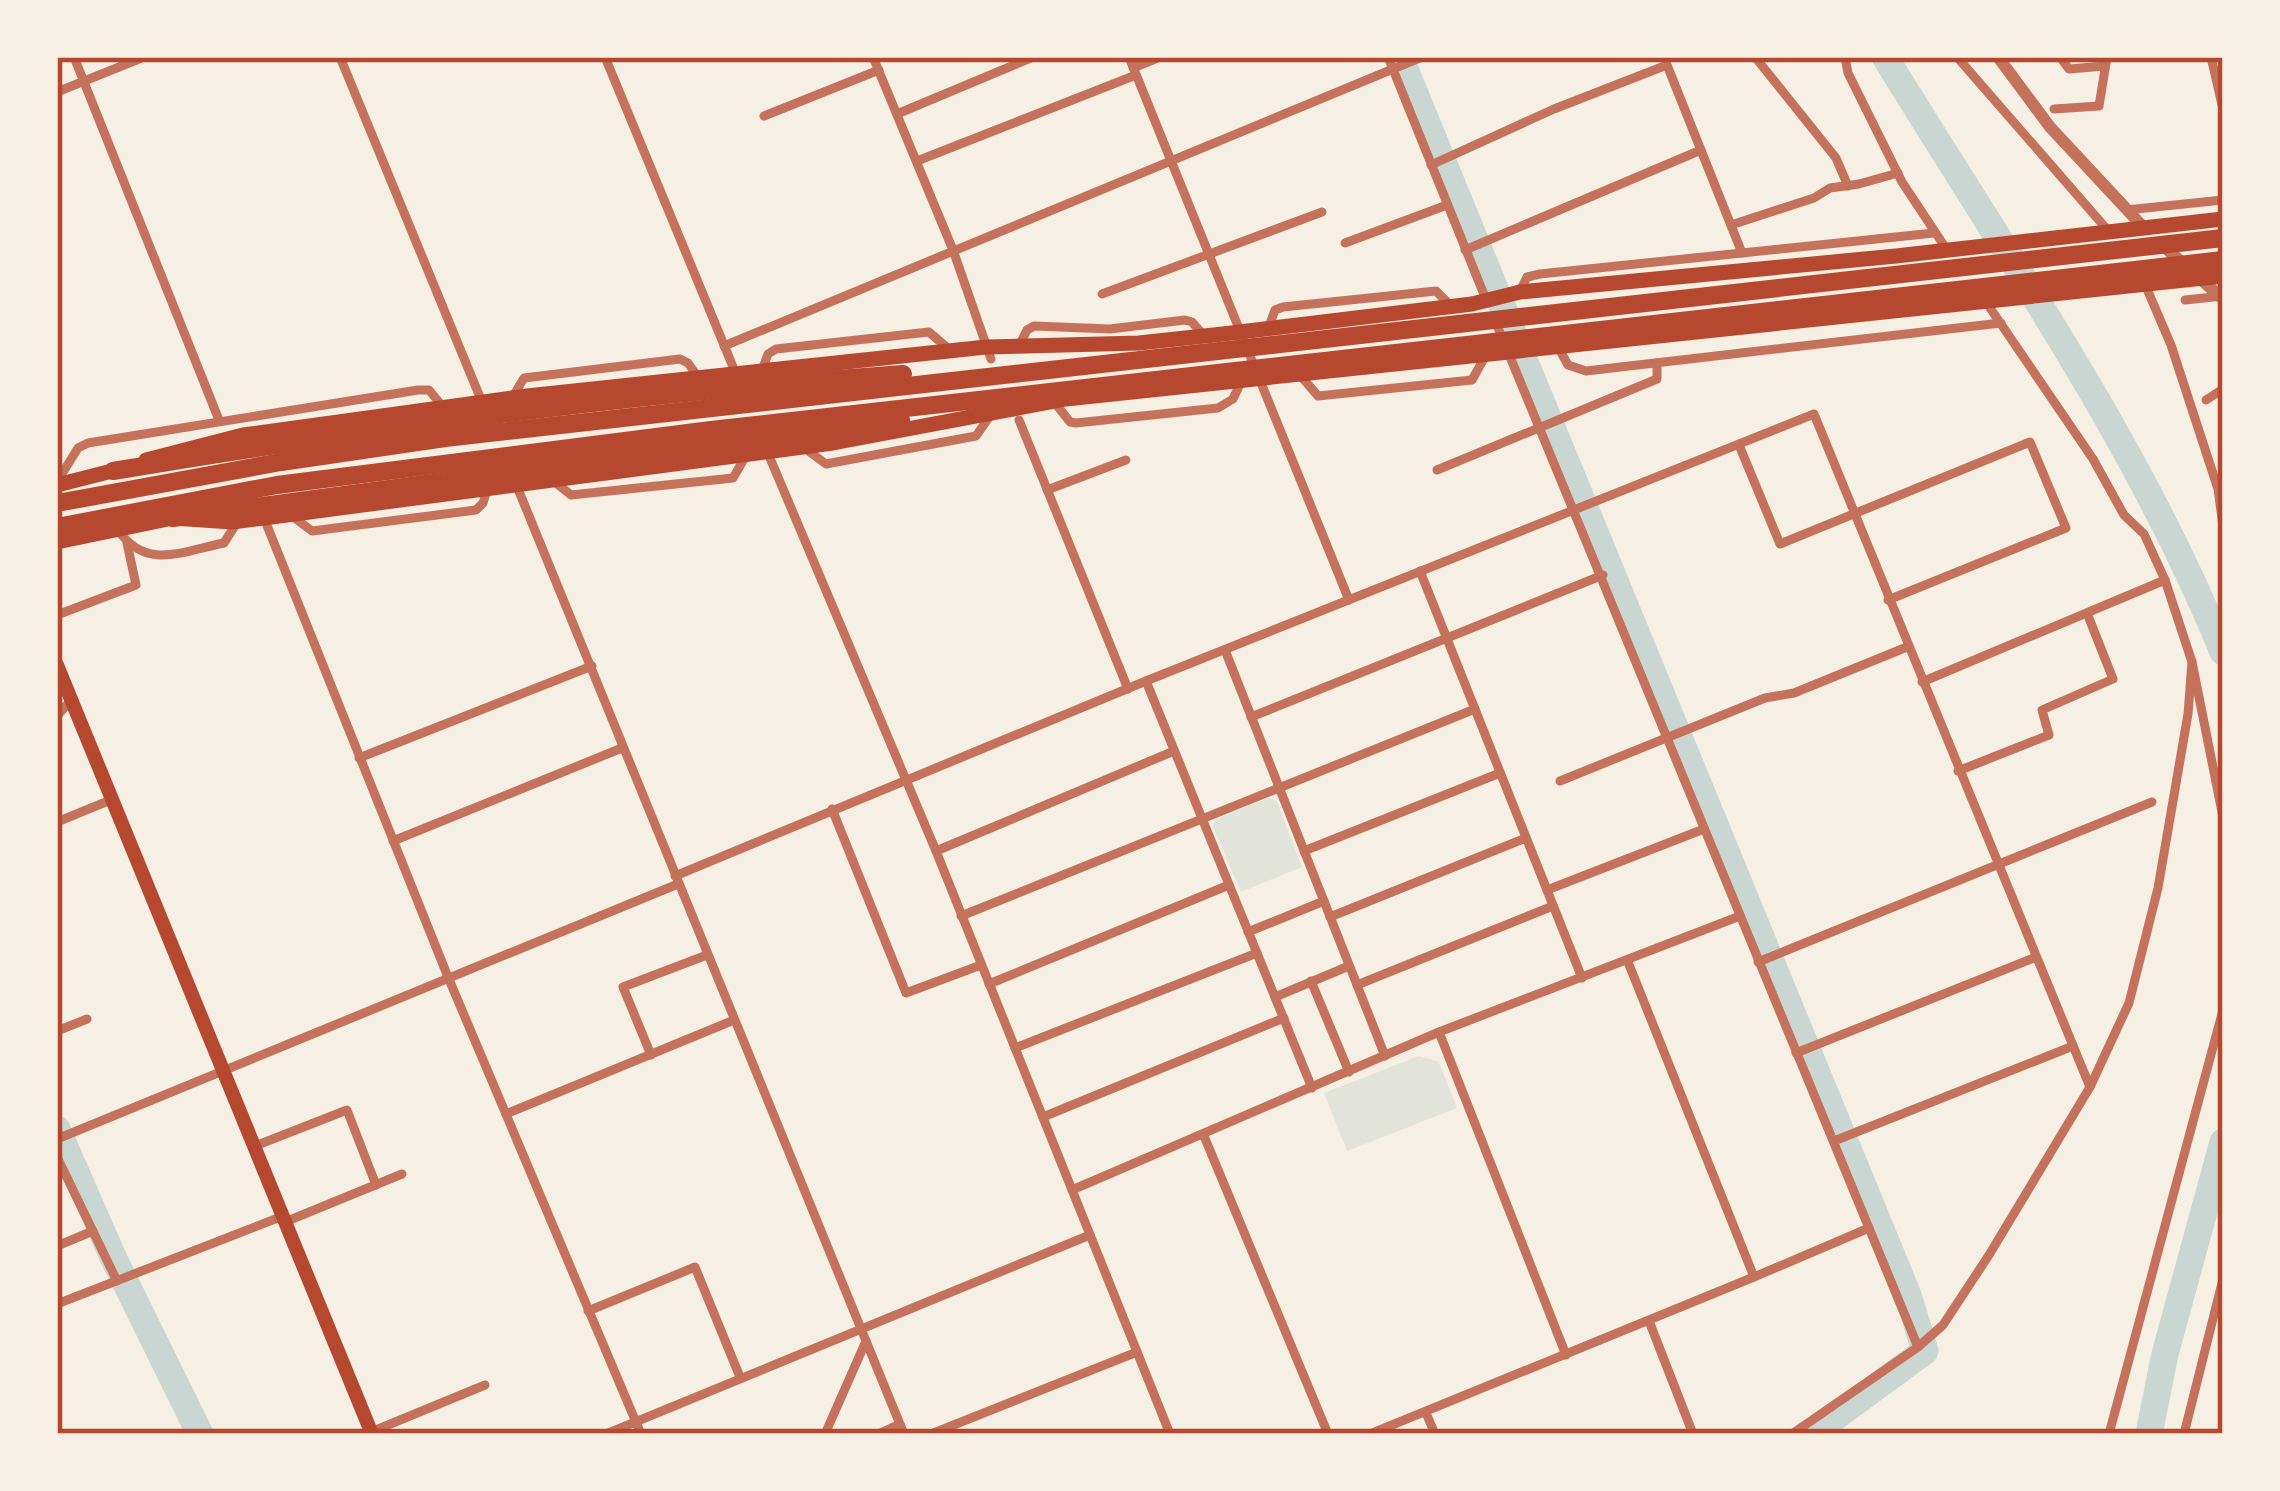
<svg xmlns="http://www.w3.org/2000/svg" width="2280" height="1491" font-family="Signika,sans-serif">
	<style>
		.green { fill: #e2e4dc }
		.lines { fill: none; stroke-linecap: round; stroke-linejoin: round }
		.river { stroke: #c9d6d2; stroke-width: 27 }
		.minor { stroke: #c5725c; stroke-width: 9 }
		.tertiary { stroke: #c5725c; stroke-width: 12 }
		.secondary { stroke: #b5482f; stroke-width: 14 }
		.trunk { stroke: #b5482f; stroke-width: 15 }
		.motorway { stroke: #b5482f; stroke-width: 18 }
		.neatline { fill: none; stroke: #b5482f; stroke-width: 4.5 }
	</style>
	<rect width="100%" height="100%" fill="#f6efe4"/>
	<g class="green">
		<polygon points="1268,798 1277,801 1302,867 1241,892 1213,827 1215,820"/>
		<polygon points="1419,1056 1439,1062 1457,1108 1347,1151 1324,1093"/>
	</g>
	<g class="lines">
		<g class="river">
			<polyline points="1400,57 1908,1295 1925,1351 1812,1434"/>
			<path d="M1885,57C2003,250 2137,441 2223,652"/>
			<polyline points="57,1129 113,1257 200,1434"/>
			<polyline points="2149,1434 2165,1354 2223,1142"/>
		</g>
		<g class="minor">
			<polyline points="74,57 219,420"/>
			<polyline points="340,57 482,402"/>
			<polyline points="605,57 736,374"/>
			<polyline points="873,57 953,250 991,359"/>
			<polyline points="1129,57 1349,600"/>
			<polyline points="1388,57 1487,302"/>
			<polyline points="1755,57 1836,158 1848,186"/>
			<polyline points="1845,57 1848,73 1902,182 1947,250"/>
			<polyline points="1957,57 2111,234"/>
			<polyline points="2060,57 2069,69 2105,66"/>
			<polyline points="2211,57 2223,109"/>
			<polyline points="1133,68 1160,57"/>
			<polyline points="57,92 144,57"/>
			<polyline points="2054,109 2099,106 2107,57"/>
			<polyline points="897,114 1033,57"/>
			<polyline points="764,116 879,70"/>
			<polyline points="917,161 1136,75"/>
			<polyline points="1431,165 1554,109 1667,65 1742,253"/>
			<polyline points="2126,210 2223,200"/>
			<polyline points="1731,225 1814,198 1830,188 1859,184 1898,173"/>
			<polyline points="1345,243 1447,205"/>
			<polyline points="1465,250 1701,150"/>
			<polyline points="2144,282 2171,345 2218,489 2223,526"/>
			<polyline points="1520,291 1527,277 1540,274 1934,233"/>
			<polyline points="1102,294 1322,212"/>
			<polyline points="2185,300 2223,296"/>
			<polyline points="1986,302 2093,459 2124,515 2144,534 2165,580 2192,662 2223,817"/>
			<polyline points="1494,318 1918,1347"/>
			<polyline points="1268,329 1275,310 1283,307 1436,291 1451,306"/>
			<polyline points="724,346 1422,57"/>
			<polyline points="1019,346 1027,330 1034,326 1110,329 1185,320 1192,322 1204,336"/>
			<polyline points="1558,347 1568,365 1586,371 2001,323"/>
			<polyline points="762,370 768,354 776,349 929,332 951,351"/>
			<polyline points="1300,375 1318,396 1472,380 1486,355"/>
			<polyline points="512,398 524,378 680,359 688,363 698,377"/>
			<polyline points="2206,400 2223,389"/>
			<polyline points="1055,403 1070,422 1076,423 1218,408 1233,399 1241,382"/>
			<polyline points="1019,420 1128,689"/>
			<polyline points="1739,445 1780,544 2030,442 2066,528 1888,600"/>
			<polyline points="803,447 826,464 976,436 992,413"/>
			<polyline points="767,451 936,851 1170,1434"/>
			<polyline points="1437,470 1657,379 1657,363"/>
			<polyline points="551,479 571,495 733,478 747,454"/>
			<polyline points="57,482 78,448 88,443 418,390 429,390 443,407"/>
			<polyline points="516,484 904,1434"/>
			<polyline points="1047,490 1126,460"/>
			<polyline points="292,516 312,531 476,510 483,503 488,487"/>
			<polyline points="264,518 448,977 641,1434"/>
			<path d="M118,530C146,571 183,551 224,543L238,521"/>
			<polyline points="1420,571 1582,978"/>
			<polyline points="57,615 136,585 127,543"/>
			<polyline points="1225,650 1385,1056"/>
			<polyline points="1146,681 1312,1088"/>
			<polyline points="1922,682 2165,580"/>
			<polyline points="57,716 72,699"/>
			<polyline points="1251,717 1603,575"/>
			<polyline points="359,758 592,666"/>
			<polyline points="1958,771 2049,735 2042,710 2113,679 2087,613"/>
			<polyline points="1560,781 1765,698 1794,693 1907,647"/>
			<polyline points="832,809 906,993 981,965"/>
			<polyline points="57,822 113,799"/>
			<polyline points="393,841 622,748"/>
			<polyline points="936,851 1174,751"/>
			<polyline points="1304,851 1500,773"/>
			<polyline points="675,876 1146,681 1814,414 2090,1087"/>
			<polyline points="1547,890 1704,829"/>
			<polyline points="961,916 1475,709"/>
			<polyline points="1330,917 1526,838"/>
			<polyline points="1248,932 1324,901"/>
			<polyline points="1758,962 2152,802"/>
			<polyline points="1311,981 1349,1072"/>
			<polyline points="989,984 1229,885"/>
			<polyline points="1357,985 1553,906"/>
			<polyline points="1275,997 1349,966"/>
			<polyline points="57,1031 87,1019"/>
			<polyline points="1439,1032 1566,1355"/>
			<polyline points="1015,1048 1257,953"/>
			<polyline points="1796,1053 2036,957"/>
			<polyline points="651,1055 623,987 707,955"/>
			<polyline points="506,1114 734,1020"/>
			<polyline points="1043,1117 1284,1018"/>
			<polyline points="1204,1136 1328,1434"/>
			<polyline points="57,1139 678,884"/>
			<polyline points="1834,1141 2073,1046"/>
			<polyline points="255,1146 347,1110 376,1185"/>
			<polyline points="57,1157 117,1281"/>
			<polyline points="1072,1190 1439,1032 1740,916"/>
			<polyline points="285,1222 402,1174"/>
			<polyline points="57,1246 93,1231"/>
			<polyline points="1754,1277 1869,1228"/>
			<polyline points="57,1304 283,1216"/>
			<polyline points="588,1311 695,1267 740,1377"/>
			<polyline points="1649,1321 1693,1434"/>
			<polyline points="1426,1413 1435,1434"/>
			<polyline points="371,1432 485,1385"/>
			<polyline points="606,1434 1090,1235"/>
			<polyline points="825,1434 866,1341"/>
			<polyline points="878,1434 900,1424"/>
			<polyline points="931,1434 1137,1352"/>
			<polyline points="1370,1434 1754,1277 1628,962"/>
			<polyline points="1792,1434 1918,1347 1943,1325 1989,1255 2090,1087 2129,1003 2158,888 2188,714 2192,662"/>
			<polyline points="2109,1434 2223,1010"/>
			<polyline points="2184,1434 2223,1279"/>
		</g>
		<g class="tertiary">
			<polyline points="1998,57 2050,127 2145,229"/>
			<polyline points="2160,243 2223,299"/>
		</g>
		<polyline class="secondary" points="57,665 372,1434"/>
		<g class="trunk">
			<polyline points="146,460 243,435 527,396 986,347 1139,343 1223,334 1472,304 1520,292 1896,256 2223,219"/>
			<polyline points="57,485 124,468"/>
			<polyline points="57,542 173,518 232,522 264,518 833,443 1066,399 2223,276"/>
		</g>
		<g class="motorway">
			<path d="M113,471C375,427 639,393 903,374"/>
			<polyline points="57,503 281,462 445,438 2223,238"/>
			<polyline points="173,518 901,420"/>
			<polyline points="57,527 277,485 711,430 2223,260"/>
		</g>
	</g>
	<rect width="2280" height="1491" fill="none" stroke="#f6efe4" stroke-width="120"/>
	<rect x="60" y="60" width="2160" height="1371" class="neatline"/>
</svg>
